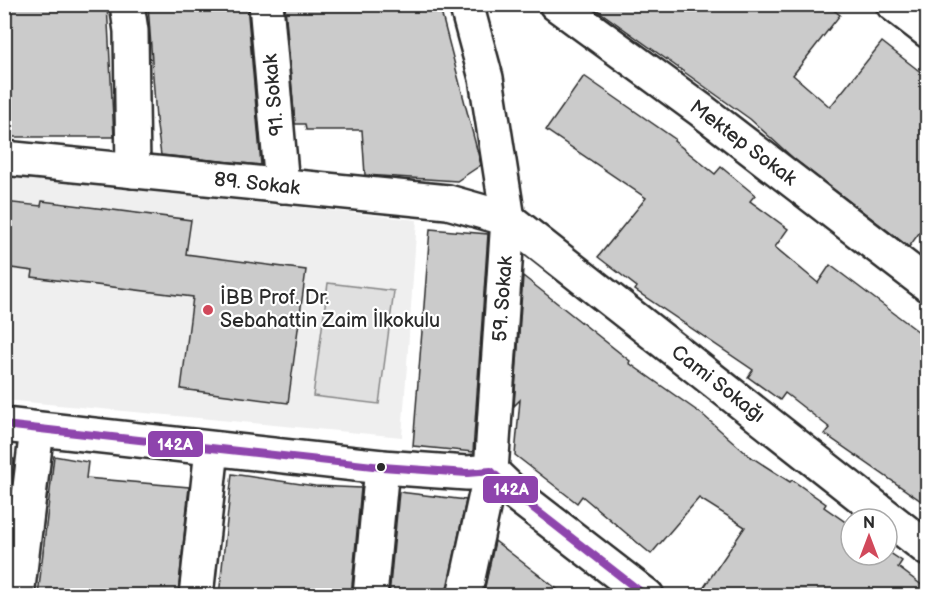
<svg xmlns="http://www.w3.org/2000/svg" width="932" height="600" font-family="'Balsamiq Sans',sans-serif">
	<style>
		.built { fill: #efefef }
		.park { fill: #e0e0e0; stroke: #868686; stroke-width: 1.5 }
		.building { fill: #cbcbcb; stroke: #2b2b2b; stroke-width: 1.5 }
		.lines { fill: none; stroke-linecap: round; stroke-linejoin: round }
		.minor-casing { stroke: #2b2b2b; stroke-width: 38 }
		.minor { stroke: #fff; stroke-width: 33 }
		.bus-1-casing { stroke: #fff; stroke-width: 12 }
		.bus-1 { stroke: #8e44ad; stroke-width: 8 }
		.poi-dot { fill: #d1495b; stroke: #fff; stroke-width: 2 }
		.bus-dot { fill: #2b2b2b; stroke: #fff; stroke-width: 2 }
		.labels { text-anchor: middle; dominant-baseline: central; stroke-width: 4.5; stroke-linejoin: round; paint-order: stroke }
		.street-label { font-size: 20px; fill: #2b2b2b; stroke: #fff }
		.poi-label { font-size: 20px; fill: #2b2b2b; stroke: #fff; text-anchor: start }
		.line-badge { stroke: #fff; stroke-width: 2 }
		.badge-label { font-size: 16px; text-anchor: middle; font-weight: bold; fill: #fff }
	</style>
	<rect width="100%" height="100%" fill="#fff"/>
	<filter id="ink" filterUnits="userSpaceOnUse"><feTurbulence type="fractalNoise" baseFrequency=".0167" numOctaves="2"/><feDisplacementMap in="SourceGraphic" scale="12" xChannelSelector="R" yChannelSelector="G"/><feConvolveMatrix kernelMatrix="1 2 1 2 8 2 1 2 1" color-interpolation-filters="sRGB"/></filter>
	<g filter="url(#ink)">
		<polygon class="built" points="4,175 417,220 402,437 5,400"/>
		<polygon class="park" points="328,283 394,291 379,404 313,396"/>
		<g class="building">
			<polygon points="4,4 107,4 114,137 4,137"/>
			<polygon points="148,4 247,4 261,165 161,155 156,119"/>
			<polygon points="350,4 439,4 481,165 457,181 365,175 362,130 306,130 305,124 295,124 285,6"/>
			<polygon points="589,4 826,4 840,15 793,75 830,107 882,42 927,77 927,222 909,247 793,158 750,119"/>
			<polygon points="584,76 675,139 674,141 715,174 721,167 755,195 750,201 788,229 775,247 818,283 830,265 927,338 927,505 825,434 830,428 785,393 780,400 748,377 753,370 635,290 637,287 598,257 646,198 546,130"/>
			<polygon points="42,201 191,220 186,254 306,270 288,403 181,389 193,297 32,277 33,271 4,267 4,202 41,206"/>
			<polygon points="430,229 488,234 473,452 413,446"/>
			<polygon points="523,276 630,361 629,363 703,415 748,455 790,482 792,480 826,504 824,507 851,526 851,555 887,555 887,551 902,561 898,567 927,589 927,596 698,596 745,527 699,498 651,554 582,496 577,503 515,455 520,400 514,406"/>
			<polygon points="54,456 88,462 86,478 189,487 178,596 38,596"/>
			<polygon points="4,459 14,459 4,543"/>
			<polygon points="232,474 315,486 361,488 351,596 219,596"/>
			<polygon points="399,492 466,500 446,596 389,596"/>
			<polygon points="495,541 566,596 483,596"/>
		</g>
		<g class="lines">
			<g class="minor-casing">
				<g id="minor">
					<polyline points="127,4 131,31 133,171"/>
					<polyline points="266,4 282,186"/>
					<polyline points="556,4 701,110 928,285"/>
					<polyline points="893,4 928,31"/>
					<polyline points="4,158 448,202 508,219 928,549"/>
					<polyline points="4,425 382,467 467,473 491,471"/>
					<polyline points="491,471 514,493 647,596"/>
					<polyline points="17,596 37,429"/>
					<polyline points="196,596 212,449"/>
					<polyline points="370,596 382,467"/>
					<polyline points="464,596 491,471 508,219 486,78 466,4"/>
				</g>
			</g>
			<use href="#minor" class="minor"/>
			<g class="bus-1-casing">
				<polyline id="bus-1" points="4,425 382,467 467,473 491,471 514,493 646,596"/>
			</g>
			<use href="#bus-1" class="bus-1"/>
		</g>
	</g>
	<circle class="poi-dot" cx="208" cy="310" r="6"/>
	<circle class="bus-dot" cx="381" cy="467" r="5"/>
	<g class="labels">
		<g class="street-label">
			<text transform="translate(274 95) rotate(-95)">91. Sokak</text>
			<text transform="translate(743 143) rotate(37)">Mektep Sokak</text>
			<text transform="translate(257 184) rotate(6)">89. Sokak</text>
			<text transform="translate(503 299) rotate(-86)">59. Sokak</text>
			<text transform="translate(718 384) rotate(38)">Cami Sokağı</text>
		</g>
		<g class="poi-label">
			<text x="220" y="298">İBB Prof. Dr.<tspan x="220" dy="23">Sebahattin Zaim İlkokulu</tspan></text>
		</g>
	</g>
	<g class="line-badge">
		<rect x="147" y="430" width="57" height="28" rx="6" fill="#8e44ad"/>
		<rect x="482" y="475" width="57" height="29" rx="6" fill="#8e44ad"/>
	</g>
	<g class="badge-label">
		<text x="175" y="450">142A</text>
		<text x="511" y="495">142A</text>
	</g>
	<rect width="932" height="600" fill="none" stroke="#fff" stroke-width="24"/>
	<rect x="12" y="12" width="908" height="576" fill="none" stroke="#2b2b2b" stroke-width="2" filter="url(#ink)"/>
	<g transform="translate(869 537)"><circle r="28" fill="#ffffff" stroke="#aaaaaa" stroke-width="1.5"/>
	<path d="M0-4.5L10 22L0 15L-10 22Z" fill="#d1495b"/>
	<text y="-9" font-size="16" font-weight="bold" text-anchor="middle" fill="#2b2b2b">N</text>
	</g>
</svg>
